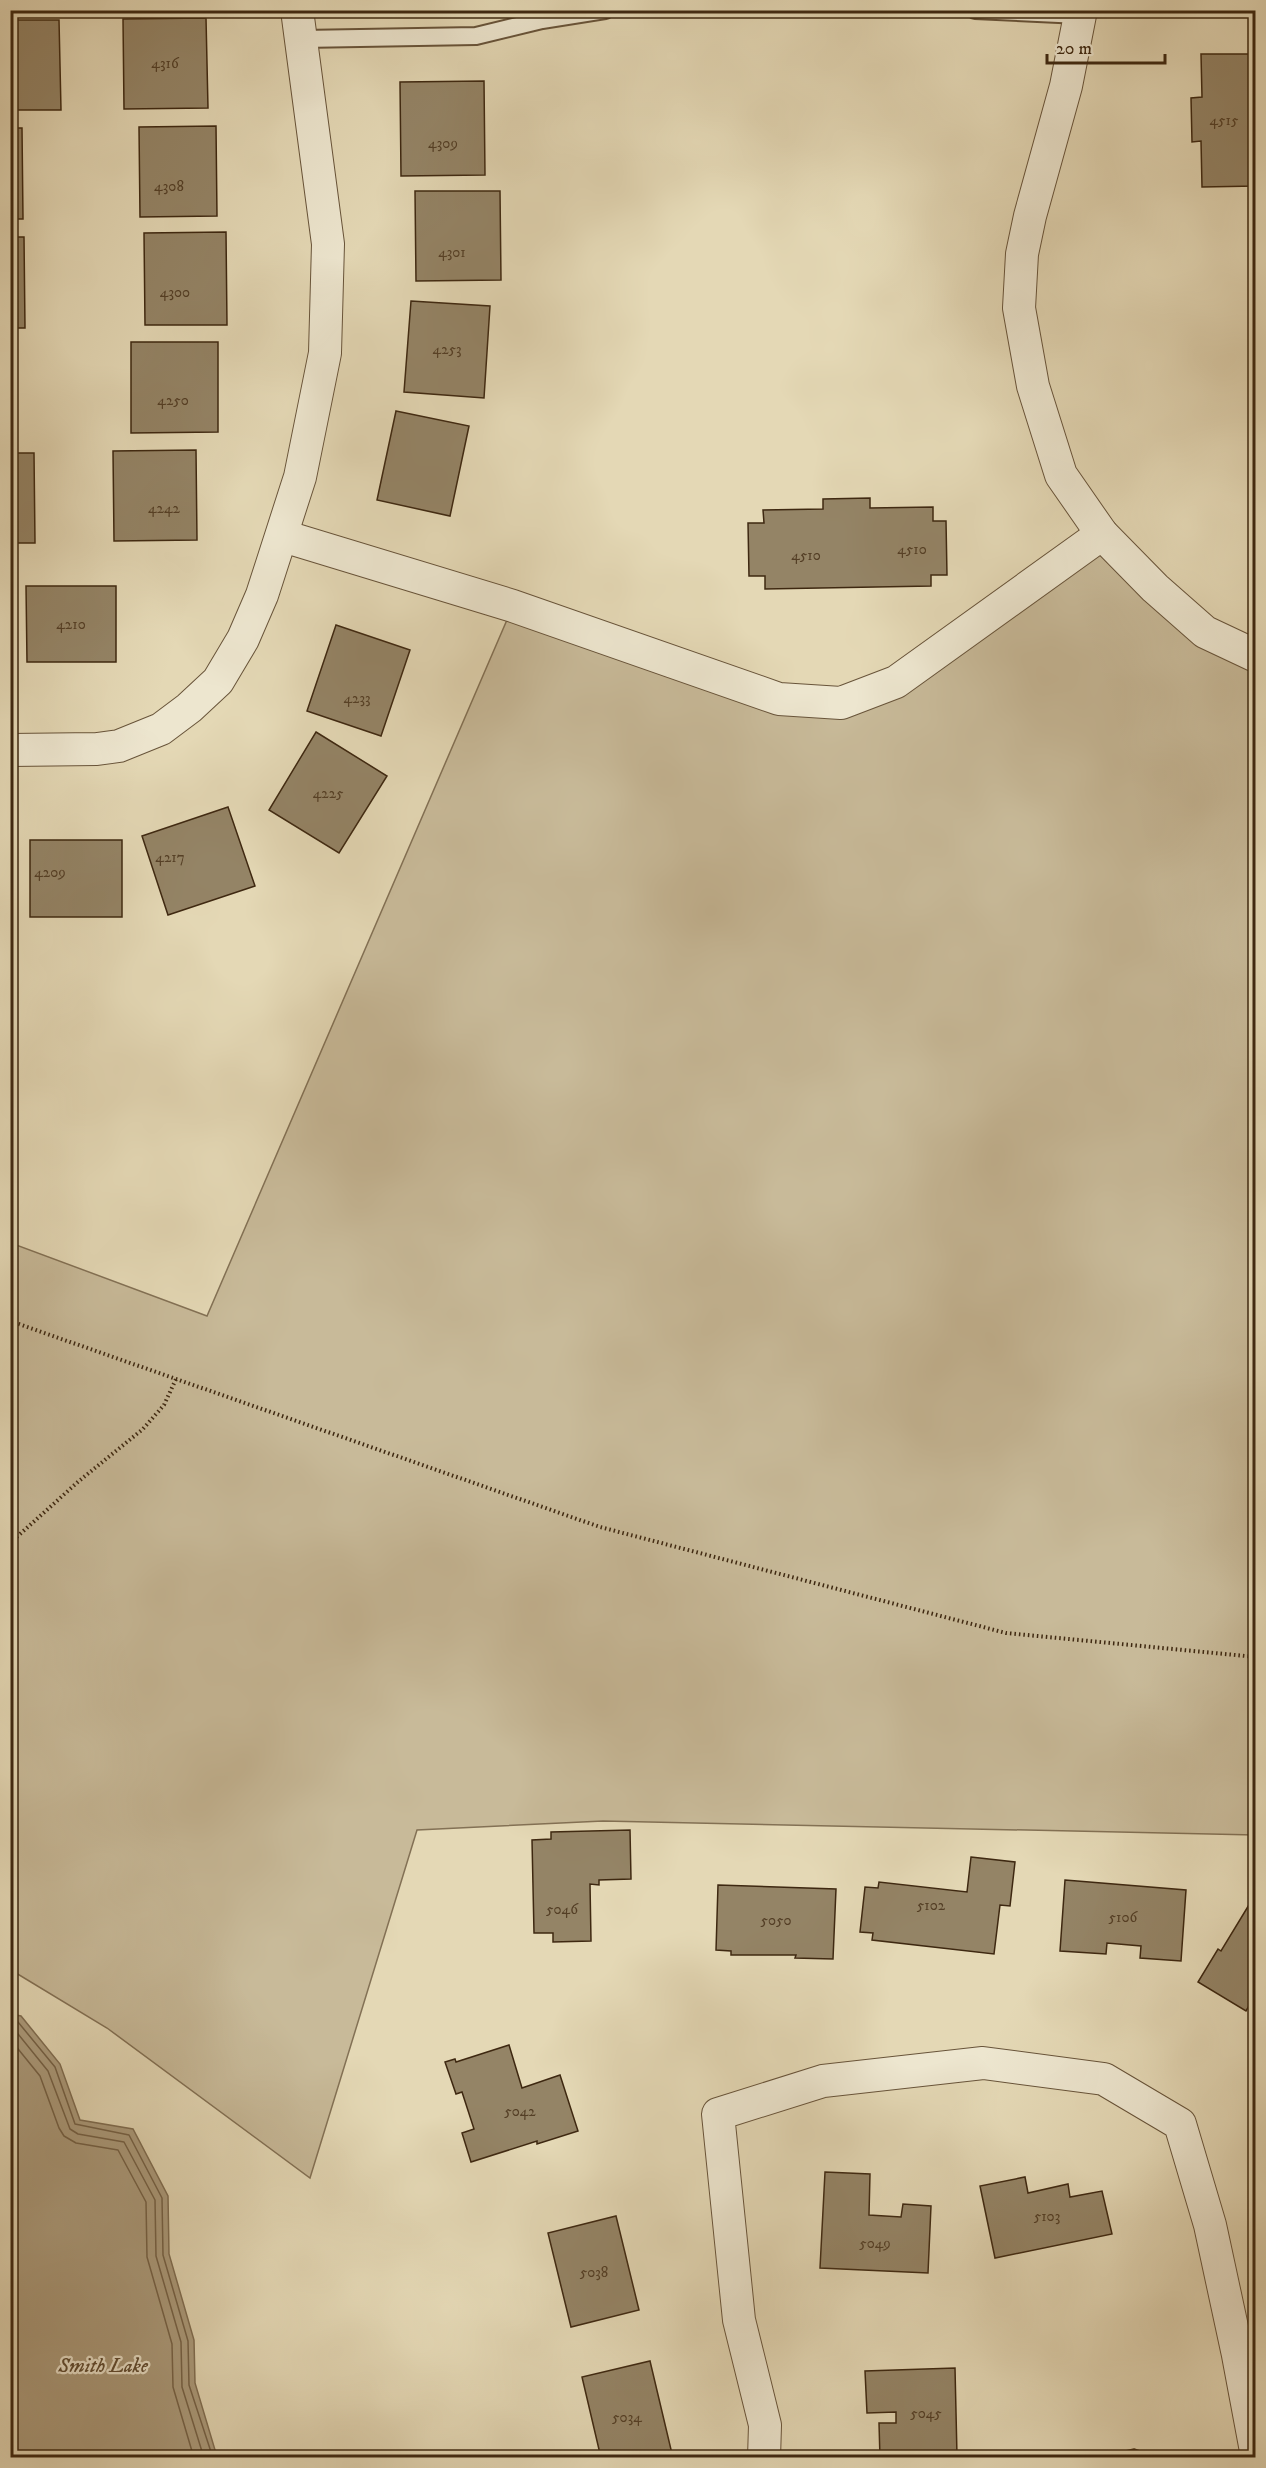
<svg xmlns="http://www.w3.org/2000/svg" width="1266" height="2468" font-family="'IM FELL DW Pica',serif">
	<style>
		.green { fill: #c8ba99; stroke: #837155; stroke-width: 1.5 }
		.water { fill: #ac9c7d; stroke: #806e52; stroke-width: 1.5 }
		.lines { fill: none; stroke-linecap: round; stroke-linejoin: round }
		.shore { stroke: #756247; stroke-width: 1.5 }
		.building { fill: #948466; stroke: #3e2811; stroke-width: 1.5 }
		.service-casing { stroke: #68543a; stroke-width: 20 }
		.minor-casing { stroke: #68543a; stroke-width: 34 }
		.path { stroke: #3e2811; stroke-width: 4; stroke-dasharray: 1.5 3; stroke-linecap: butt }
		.service { stroke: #ede6cf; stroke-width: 16 }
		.minor { stroke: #ede6cf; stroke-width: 32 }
		.labels { text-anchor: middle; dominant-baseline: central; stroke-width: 4.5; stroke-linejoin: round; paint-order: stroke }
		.number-label { font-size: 15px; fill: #543f26 }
		.water-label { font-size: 20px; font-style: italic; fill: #5f4b31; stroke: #ede6cf }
	</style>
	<rect width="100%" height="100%" fill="#e4d8b5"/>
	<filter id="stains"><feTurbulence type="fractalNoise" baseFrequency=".00333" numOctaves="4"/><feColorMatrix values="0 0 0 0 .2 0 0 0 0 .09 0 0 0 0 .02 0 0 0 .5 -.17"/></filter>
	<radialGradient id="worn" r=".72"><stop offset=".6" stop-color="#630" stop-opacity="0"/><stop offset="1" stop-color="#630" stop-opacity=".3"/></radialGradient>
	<polygon class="green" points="1102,534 1255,656 1255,1835 603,1821 417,1830 310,2178 107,2028 11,1970 11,1243 207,1316 513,606 841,703"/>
	<polygon class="water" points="11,2014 21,2016 60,2064 80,2120 133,2129 168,2196 169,2254 194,2340 195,2383 215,2450 220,2457 11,2457"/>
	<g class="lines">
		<g class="shore">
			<polyline points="10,2020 18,2022 55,2067 75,2124 129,2135 162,2198 163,2255 188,2341 189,2385 213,2458"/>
			<polyline points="10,2028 14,2029 48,2071 70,2129 78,2134 124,2142 155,2200 156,2256 181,2342 182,2387 204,2458"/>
			<polyline points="10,2039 40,2076 59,2128 64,2136 76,2143 118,2150 146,2202 147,2257 172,2344 173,2387 194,2458"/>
		</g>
	</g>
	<g class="building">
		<polygon points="206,18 208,108 124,109 123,19"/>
		<polygon points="10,20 59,20 61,110 10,110"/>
		<polygon points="1201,54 1256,54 1256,186 1202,187 1201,141 1192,142 1191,98 1202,97"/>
		<polygon points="484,81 485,175 401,176 400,82"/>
		<polygon points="216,126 217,216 140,217 139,127"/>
		<polygon points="10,128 22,128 23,219 10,219"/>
		<polygon points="415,191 500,191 501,280 416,281"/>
		<polygon points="226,232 227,325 145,325 144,233"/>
		<polygon points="10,237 24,237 25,328 10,328"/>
		<polygon points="411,301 490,306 484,398 404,392"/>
		<polygon points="131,342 218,342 218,432 131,433"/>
		<polygon points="10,344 15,344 17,435 10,435"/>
		<polygon points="396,411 469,426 450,516 377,500"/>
		<polygon points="196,450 197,540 114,541 113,451"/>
		<polygon points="10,453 34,453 35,543 10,543"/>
		<polygon points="870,498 870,508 933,507 933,521 946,521 947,575 931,575 931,586 765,589 765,576 749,576 748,523 764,523 763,510 823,509 823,499"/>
		<polygon points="26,586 116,586 116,662 27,662"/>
		<polygon points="336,625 410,650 381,736 307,711"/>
		<polygon points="316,732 387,776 339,853 269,810"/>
		<polygon points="228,807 255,886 168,915 142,836"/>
		<rect x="30" y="840" width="92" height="77"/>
		<polygon points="10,842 15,842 17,928 10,928"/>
		<polygon points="630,1830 631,1879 599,1880 599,1885 590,1884 591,1941 553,1942 553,1933 534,1933 532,1840 551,1839 551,1832"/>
		<polygon points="971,1857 1015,1862 1010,1906 1000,1905 994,1954 872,1940 873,1933 860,1932 865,1887 878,1888 879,1882 967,1892"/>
		<polygon points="1065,1880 1186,1890 1181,1961 1140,1958 1141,1946 1107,1943 1106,1954 1060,1951"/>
		<polygon points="718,1885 836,1889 833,1959 795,1958 796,1955 731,1955 731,1951 716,1950"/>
		<polygon points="1255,1895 1256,1994 1246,2011 1198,1982 1218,1949 1221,1951"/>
		<polygon points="509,2045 522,2088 560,2075 578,2131 537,2144 537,2141 471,2162 462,2133 474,2129 462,2092 456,2094 445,2062 455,2059 456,2062"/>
		<polygon points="825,2172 870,2174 869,2215 901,2217 903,2204 931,2206 928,2273 820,2268"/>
		<polygon points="1025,2177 1028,2193 1068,2184 1070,2197 1102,2191 1112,2234 995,2258 980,2186"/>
		<polygon points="616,2216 639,2310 571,2327 548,2233"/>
		<polygon points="650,2361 673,2458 601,2458 582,2377"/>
		<polygon points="955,2368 957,2456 880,2458 879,2423 896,2423 896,2412 867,2413 865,2371"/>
		<polygon points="1134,2449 1140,2451 1147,2458 1109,2458 1112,2454"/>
	</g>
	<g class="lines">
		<g class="service-casing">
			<g id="service">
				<polyline points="975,10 1080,15"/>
				<polyline points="302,39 476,36 542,20 605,10"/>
			</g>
		</g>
		<g class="minor-casing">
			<g id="minor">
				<polyline points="1081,10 1066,86 1030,216 1022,254 1019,308 1033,386 1061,475 1102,534 1155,588 1205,632 1256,656"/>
				<polyline points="283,536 513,606 779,699 841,703 896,682 1102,534"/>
				<polyline points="10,750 97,749 119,746 161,729 189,708 218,681 243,639 262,595 300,477 325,353 328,244 297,10"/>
				<polyline points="764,2458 765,2425 739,2320 718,2114 823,2081 983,2063 1104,2079 1180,2124 1210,2225 1238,2355 1256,2451"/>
			</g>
		</g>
		<g class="path">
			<polyline points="10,1321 600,1527 1006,1633 1256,1657"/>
			<polyline points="10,1543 79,1481 143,1429 164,1405 176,1379"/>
		</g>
		<use href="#service" class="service"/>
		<use href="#minor" class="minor"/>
	</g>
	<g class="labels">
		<g class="number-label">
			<text x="165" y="63">4316</text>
			<text x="1224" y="120">4515</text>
			<text x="443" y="143">4309</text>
			<text x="169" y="186">4308</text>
			<text x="452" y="252">4301</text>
			<text x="175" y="292">4300</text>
			<text x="447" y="349">4253</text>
			<text x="173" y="400">4250</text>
			<text x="164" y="508">4242</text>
			<text x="912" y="549">4510</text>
			<text x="806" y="555">4510</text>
			<text x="71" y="624">4210</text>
			<text x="357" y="698">4233</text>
			<text x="328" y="793">4225</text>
			<text x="170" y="857">4217</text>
			<text x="50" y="872">4209</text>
			<text x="931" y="1905">5102</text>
			<text x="562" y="1909">5046</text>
			<text x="1123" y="1917">5106</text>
			<text x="776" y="1920">5050</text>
			<text x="520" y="2111">5042</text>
			<text x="1047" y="2216">5103</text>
			<text x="875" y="2243">5049</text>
			<text x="594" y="2272">5038</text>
			<text x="926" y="2413">5045</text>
			<text x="627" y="2417">5034</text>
		</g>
		<g class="water-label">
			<text x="103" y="2366">Smith Lake</text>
		</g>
	</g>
	<rect width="1266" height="2468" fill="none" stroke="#e4d8b5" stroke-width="36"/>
	<rect x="12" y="12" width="1242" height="2444" fill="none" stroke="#3e2811" stroke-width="3"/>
	<rect x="18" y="18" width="1230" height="2432" fill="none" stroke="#3e2811" stroke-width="1.5"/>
	<path d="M1047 54v9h118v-9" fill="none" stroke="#3e2811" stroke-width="3"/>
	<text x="1056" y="54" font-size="18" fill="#3e2811" stroke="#ede6cf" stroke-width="4.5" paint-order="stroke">20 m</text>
	<rect width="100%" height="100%" filter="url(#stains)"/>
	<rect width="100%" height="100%" fill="url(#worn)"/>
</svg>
